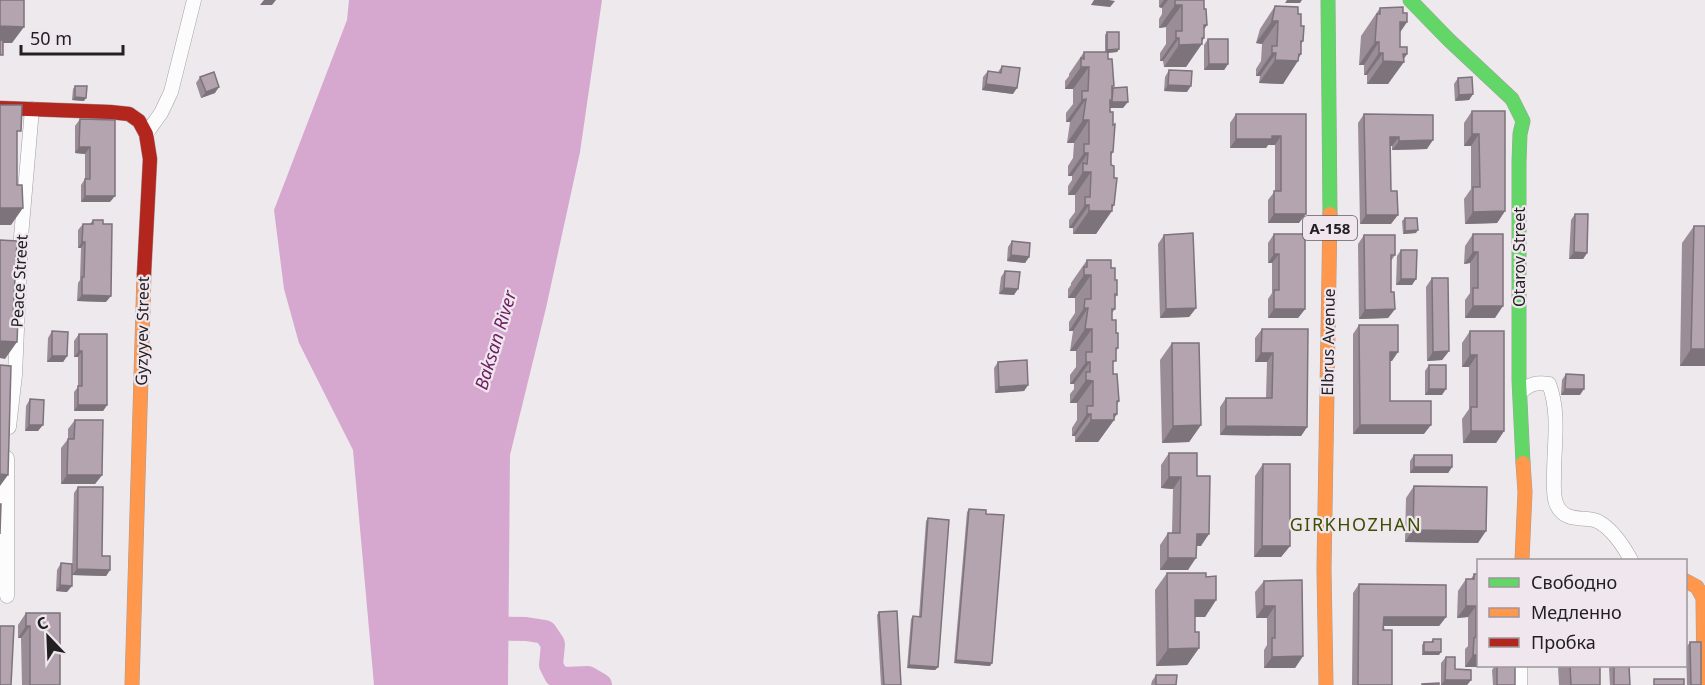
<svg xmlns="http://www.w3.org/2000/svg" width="1705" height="685" font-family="'Noto Sans',sans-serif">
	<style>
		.water { fill: #d7a8cf }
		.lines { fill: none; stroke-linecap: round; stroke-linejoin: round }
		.river { stroke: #d7a8cf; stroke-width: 24 }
		.street-casing { stroke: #a39fa2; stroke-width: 15 }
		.fast-casing { stroke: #a39fa2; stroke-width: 15 }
		.slow-casing { stroke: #a39fa2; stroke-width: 15 }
		.jam-casing { stroke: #a39fa2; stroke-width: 15 }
		.street { stroke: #fcfcfc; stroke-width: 14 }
		.fast { stroke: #63d668; stroke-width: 14 }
		.slow { stroke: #ff974d; stroke-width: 14 }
		.jam { stroke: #b3261e; stroke-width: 14 }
		.wall { fill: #9a8d97 }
		.shaded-wall { fill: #7d737b }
		.building { fill: #b3a4b0; stroke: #7d737b; stroke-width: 1.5 }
		.labels { text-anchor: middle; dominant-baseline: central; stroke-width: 4.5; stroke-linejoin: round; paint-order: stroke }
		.shield { fill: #efe7ed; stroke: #605c5f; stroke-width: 1.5 }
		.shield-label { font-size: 15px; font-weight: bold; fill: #232022 }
		.street-label { font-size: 16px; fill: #232022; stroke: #efe7ed }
		.water-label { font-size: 18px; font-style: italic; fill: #6d1f62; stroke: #efe7ed }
		.neighbourhood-label { font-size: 18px; letter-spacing: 1.5px; fill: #3c4f00; stroke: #efe7ed }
	</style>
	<rect width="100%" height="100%" fill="#ede9ec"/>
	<polygon class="water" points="349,0 602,0 580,152 546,308 510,455 508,685 374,685 353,450 299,343 284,289 274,210 347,20"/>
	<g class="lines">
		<polyline class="river" points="476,628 526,629 545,632 553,644 551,665 556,675 564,679 588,678 600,685"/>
		<g class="street-casing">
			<g id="street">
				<polyline points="146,134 161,113 171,92 194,0"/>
				<path d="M1520,393C1529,384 1536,382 1549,384C1560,413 1554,444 1554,475C1554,484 1553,494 1556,503C1564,525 1588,515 1599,522C1613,530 1624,547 1631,560"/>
				<polyline points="9,427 15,375 21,237 32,109"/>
				<polyline points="7,596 7,458"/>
				<polyline points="1520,666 1520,685"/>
			</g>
		</g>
		<g class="fast-casing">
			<g id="fast">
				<polyline points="1328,0 1330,214"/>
				<polyline points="1410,0 1449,40 1512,99 1523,121 1520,134 1519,162 1519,380 1523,463"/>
			</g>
		</g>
		<g class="slow-casing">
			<g id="slow">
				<polyline points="1522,560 1525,492 1523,463"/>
				<polyline points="1686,581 1697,587 1703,598 1704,685"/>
				<polyline points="132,685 144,274"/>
				<polyline points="1326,685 1324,569 1330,214"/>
			</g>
		</g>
		<g class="jam-casing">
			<polyline id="jam" points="0,108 110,112 129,114 139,121 146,134 150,159 144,274"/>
		</g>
		<use href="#street" class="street"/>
		<use href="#fast" class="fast"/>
		<use href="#slow" class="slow"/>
		<use href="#jam" class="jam"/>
	</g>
	<g class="wall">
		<polygon points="1159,0 1204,0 1204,9 1207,25 1204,29 1204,38 1186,67 1164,67 1163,61 1160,61 1160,53 1166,44 1166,27 1159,28 1159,19 1162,14 1162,8 1159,7"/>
		<polygon points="1275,6 1298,14 1301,26 1301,54 1283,84 1259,83 1260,76 1256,76 1256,69 1261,61 1262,44 1256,43 1260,29"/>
		<polygon points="1380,8 1403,13 1407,22 1400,32 1400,47 1404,59 1388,84 1367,84 1367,75 1364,75 1364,65 1359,65 1361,36"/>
		<polygon points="1107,32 1119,49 1117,52 1108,53 1108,59 1113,88 1123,108 1110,108 1113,152 1111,156 1111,165 1114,205 1096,234 1073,234 1073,228 1069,228 1069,220 1075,212 1075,195 1068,195 1068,186 1072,180 1072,176 1068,176 1068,166 1073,158 1074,143 1067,143 1070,122 1066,122 1066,113 1073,104 1073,89 1065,89 1065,81 1069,76 1069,74 1084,52 1105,52 1105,35"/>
		<polygon points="1208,39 1228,64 1224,70 1204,70 1204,45"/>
		<polygon points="1002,66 1013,94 982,90 983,77 988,71 998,72"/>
		<polygon points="1169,70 1187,92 1164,91 1165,77"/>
		<polygon points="200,77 215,93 201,98 196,83"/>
		<polygon points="1458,78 1473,94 1469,100 1455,101 1454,84"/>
		<polygon points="75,86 84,101 72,100 73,89"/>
		<polygon points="1472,111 1505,211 1497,223 1465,224 1464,199 1471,189 1471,146 1464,146 1464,123"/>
		<polygon points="1236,114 1306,114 1299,223 1268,223 1268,200 1275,191 1275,145 1268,145 1266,148 1230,148 1230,123"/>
		<polygon points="1364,114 1427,149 1392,150 1392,146 1390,146 1391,224 1360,224 1358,123"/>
		<polygon points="80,119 110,202 81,202 81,185 85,179 85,154 75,153 75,126"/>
		<polygon points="1575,214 1587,253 1583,259 1569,259 1571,220"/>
		<polygon points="1405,218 1416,233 1403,234 1402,221"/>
		<polygon points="93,220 106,302 77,301 78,283 80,280 81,248 78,248 78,230 83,224 90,224"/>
		<polygon points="1694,226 1705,226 1705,366 1680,366 1682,243"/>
		<polygon points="1274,234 1305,309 1298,318 1268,318 1268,299 1272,293 1272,263 1268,263 1268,243"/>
		<polygon points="1473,234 1503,234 1495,318 1465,318 1465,300 1470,293 1470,263 1464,264 1465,246"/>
		<polygon points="1164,235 1196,308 1189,317 1160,318 1158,244"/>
		<polygon points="1364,235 1395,255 1391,261 1391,292 1395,309 1388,318 1359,319 1358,244"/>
		<polygon points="1012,241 1029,257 1025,263 1007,261 1008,247"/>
		<polygon points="1401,250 1412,285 1396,285 1397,256"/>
		<polygon points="1087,260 1111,268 1115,280 1117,295 1115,297 1115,309 1112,313 1112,320 1116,333 1118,348 1116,351 1113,364 1113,374 1119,401 1117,404 1114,420 1098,442 1075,442 1075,436 1072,436 1072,428 1077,420 1077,403 1070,403 1070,394 1074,389 1074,384 1070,384 1070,375 1076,367 1076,351 1070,351 1073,331 1069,331 1069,322 1075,313 1075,298 1068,298 1068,289 1071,285 1071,283"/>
		<polygon points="1005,271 1014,295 999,294 1001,277"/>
		<polygon points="1432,278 1449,351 1442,360 1427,361 1426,287"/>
		<polygon points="1359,325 1392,361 1390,361 1390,401 1424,434 1353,434 1353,334"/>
		<polygon points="1262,329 1307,427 1301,436 1220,435 1220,407 1226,398 1266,398 1267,362 1255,362 1255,338"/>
		<polygon points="52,331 67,356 63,362 47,362 48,338"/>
		<polygon points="1470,331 1504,431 1496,443 1463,443 1462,419 1469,409 1469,367 1462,367 1462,343"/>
		<polygon points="79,334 107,405 103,411 74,411 74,392 78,387 78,357 74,357 74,341"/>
		<polygon points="1172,343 1201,425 1189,442 1162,443 1160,360"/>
		<polygon points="998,362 1028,385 1024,391 995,393 994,368"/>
		<polygon points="1429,365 1442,395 1425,395 1425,371"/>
		<polygon points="1566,374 1580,395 1561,395 1562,380"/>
		<polygon points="30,399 38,431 25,431 26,406"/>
		<polygon points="75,420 102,475 95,484 61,484 61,448 68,439 68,429"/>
		<polygon points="1169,453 1197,476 1201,546 1196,546 1188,570 1160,570 1160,545 1168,533 1172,533 1173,489 1161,488 1161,465"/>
		<polygon points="1414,455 1452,467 1448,473 1410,473 1410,461"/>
		<polygon points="1263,464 1290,546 1281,557 1254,557 1255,476"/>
		<polygon points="1414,486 1478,543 1405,542 1406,498"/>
		<polygon points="78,487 102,556 110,570 106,576 72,575 74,493"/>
		<polygon points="969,509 990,666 954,663 967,512"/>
		<polygon points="928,518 938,667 935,670 907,668 911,619 913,616 919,616 926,521"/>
		<polygon points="61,563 67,592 56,591 57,570"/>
		<polygon points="1167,573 1206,577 1216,600 1205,617 1195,617 1195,632 1199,648 1187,665 1156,666 1155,590"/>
		<polygon points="1474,574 1479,574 1479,666 1515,666 1515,685 1493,685 1492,670 1494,667 1465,667 1465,649 1468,646 1468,617 1457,618 1458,591 1466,579 1471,579"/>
		<polygon points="1264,581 1303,656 1295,668 1264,668 1264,650 1267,645 1267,618 1256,618 1255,592"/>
		<polygon points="1359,584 1446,617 1439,626 1384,626 1392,685 1352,685 1353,593"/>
		<polygon points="879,612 901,685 881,685 877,615"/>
		<polygon points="26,613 60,685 22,685 21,638 18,638 18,625"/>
		<polygon points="1433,639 1439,655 1422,655 1422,645 1424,642 1431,642"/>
		<polygon points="1690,642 1701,685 1687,685 1686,648"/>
		<polygon points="1446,657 1455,669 1471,680 1467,685 1441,685 1441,663"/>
		<polygon points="1559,666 1600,666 1600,685 1559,685 1558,667"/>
		<polygon points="1611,666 1629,666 1630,685 1610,685 1609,668"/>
		<polygon points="1156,675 1176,685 1151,685 1152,681"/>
	</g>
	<g class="shaded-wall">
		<polygon points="264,0 276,0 272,5 260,5"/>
		<polygon points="1094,0 1109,0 1115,1 1110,7 1091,5"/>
		<polygon points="1164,0 1168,0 1162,8 1159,7"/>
		<polygon points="1287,0 1302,0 1300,3 1285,3"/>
		<polygon points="1175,5 1182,5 1166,27 1159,28"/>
		<polygon points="1272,21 1278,21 1262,44 1256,43"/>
		<polygon points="1400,22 1407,22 1392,44"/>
		<polygon points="1204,25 1207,25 1193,45 1202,38 1204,38 1200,44 1202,44 1186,67 1164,67 1179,45"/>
		<polygon points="0,26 24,27 12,43 0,43"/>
		<polygon points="1176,38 1179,38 1163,61 1160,61"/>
		<polygon points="1301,41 1303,41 1289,61 1299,54 1301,54 1296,61 1298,61 1283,84 1259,83 1275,60"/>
		<polygon points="1375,42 1379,42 1364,65 1359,65"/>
		<polygon points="1119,49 1117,52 1105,53 1107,50"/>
		<polygon points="1272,53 1276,53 1260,76 1256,76"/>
		<polygon points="1379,53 1383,53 1367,75 1364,75"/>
		<polygon points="1403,54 1407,54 1402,62 1404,62 1388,84 1367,84 1383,61"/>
		<polygon points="1209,64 1228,64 1224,70 1204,70"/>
		<polygon points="1081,67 1089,67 1073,89 1065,89"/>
		<polygon points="986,84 1017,88 1013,94 982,90"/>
		<polygon points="1168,85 1191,86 1187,92 1164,91"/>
		<polygon points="219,87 215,93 201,98 206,92"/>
		<polygon points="1473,94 1469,100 1455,101 1459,95"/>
		<polygon points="75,97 86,98 84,101 72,100"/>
		<polygon points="1086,99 1070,122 1066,122 1082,100"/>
		<polygon points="1110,100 1128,102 1123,108 1107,108"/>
		<polygon points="1083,120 1089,120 1074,143 1067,143"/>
		<polygon points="1472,134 1479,134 1471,146 1464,146"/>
		<polygon points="1272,136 1281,136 1275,145 1268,145 1266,148 1230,148 1236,139"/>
		<polygon points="1390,137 1399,137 1392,146 1384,146"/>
		<polygon points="1433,140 1427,149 1392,150 1399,141"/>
		<polygon points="79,147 90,147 85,154 75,153"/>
		<polygon points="1084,153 1088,153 1072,176 1068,176"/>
		<polygon points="1083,172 1091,172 1075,195 1068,195"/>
		<polygon points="85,196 115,196 110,202 81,202"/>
		<polygon points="1085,205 1089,205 1073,228 1069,228"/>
		<polygon points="1112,205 1114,205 1110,211 1112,211 1096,234 1073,234 1089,211"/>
		<polygon points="0,208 23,208 11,225 0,225"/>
		<polygon points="1505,211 1497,223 1465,224 1473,212"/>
		<polygon points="1274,214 1306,214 1299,223 1268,223"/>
		<polygon points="1366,215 1398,215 1391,224 1360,224"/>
		<polygon points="1418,230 1416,233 1403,234 1405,231"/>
		<polygon points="82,242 85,242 81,248 78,248"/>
		<polygon points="1473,252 1478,252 1470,263 1464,264"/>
		<polygon points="1574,252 1587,253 1583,259 1569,259"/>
		<polygon points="1274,254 1279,254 1272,263 1268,263"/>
		<polygon points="1011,255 1029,257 1025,263 1007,261"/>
		<polygon points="1084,275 1091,275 1075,298 1068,298"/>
		<polygon points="1401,279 1416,279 1412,285 1396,285"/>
		<polygon points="1004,288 1018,289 1014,295 999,294"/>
		<polygon points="82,295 111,296 106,302 77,301"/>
		<polygon points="1473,306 1503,306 1495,318 1465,318"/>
		<polygon points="1084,308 1088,308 1073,331 1069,331"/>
		<polygon points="1196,308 1189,317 1160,318 1166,309"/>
		<polygon points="1274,309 1305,309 1298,318 1268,318"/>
		<polygon points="1395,309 1388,318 1359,319 1365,310"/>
		<polygon points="1085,329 1092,329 1076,351 1070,351"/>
		<polygon points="0,341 17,342 5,359 0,358"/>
		<polygon points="1691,349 1705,349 1705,366 1680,366"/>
		<polygon points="79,351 82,351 78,357 74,357"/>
		<polygon points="1449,351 1442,360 1427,361 1433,352"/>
		<polygon points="1390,352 1398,352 1392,361 1383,361"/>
		<polygon points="1261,353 1273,353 1267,362 1255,362"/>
		<polygon points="1470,355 1477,355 1469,367 1462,367"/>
		<polygon points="52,356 67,356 63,362 47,362"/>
		<polygon points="1086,362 1090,362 1074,384 1070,384"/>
		<polygon points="1086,380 1093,381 1077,403 1070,403"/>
		<polygon points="1028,385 1024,391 995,393 999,387"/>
		<polygon points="1429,389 1446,389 1442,395 1425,395"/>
		<polygon points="1565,389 1584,389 1580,395 1561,395"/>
		<polygon points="1117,401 1119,401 1106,420 1114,414 1117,414 1113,420 1114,420 1098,442 1075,442 1091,420"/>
		<polygon points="78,405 107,405 103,411 74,411"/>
		<polygon points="1087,414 1091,414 1075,436 1072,436"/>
		<polygon points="29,425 43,425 38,431 25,431"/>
		<polygon points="1201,425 1189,442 1162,443 1173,426"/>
		<polygon points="1360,425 1431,425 1424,434 1353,434"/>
		<polygon points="1226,426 1307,427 1301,436 1220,435"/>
		<polygon points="1471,431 1504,431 1496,443 1463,443"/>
		<polygon points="1414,467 1452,467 1448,473 1410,473"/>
		<polygon points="0,474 8,475 0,486"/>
		<polygon points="67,475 102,475 95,484 61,484"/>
		<polygon points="1169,477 1181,477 1173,489 1161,488"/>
		<polygon points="1413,530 1486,531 1478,543 1405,542"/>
		<polygon points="1197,534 1209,534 1201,546 1188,546"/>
		<polygon points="1262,546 1290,546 1281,557 1254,557"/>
		<polygon points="1168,558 1196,558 1188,570 1160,570"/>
		<polygon points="77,569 110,570 106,576 72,575"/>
		<polygon points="60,585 72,586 67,592 56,591"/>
		<polygon points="1195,600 1216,600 1205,617 1183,617"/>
		<polygon points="1264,606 1275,606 1267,618 1256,618"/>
		<polygon points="1466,606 1476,606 1468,617 1457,618"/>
		<polygon points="1384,617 1446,617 1439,626 1377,626"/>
		<polygon points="26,626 30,626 21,638 18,638"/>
		<polygon points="1199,648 1187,665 1156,666 1168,649"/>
		<polygon points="1424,652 1441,652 1439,655 1422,655"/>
		<polygon points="1473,655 1479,655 1479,666 1495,666 1494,667 1465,667"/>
		<polygon points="1303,656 1295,668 1264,668 1272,657"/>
		<polygon points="956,660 992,663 990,666 954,663"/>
		<polygon points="909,665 938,667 935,670 907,668"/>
		<polygon points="1445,680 1471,680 1467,685 1441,685"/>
	</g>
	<g class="building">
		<polygon points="0,0 24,0 24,27 0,26"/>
		<polygon points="1175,0 1204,0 1204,9 1206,9 1207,25 1204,25 1204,38 1202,38 1202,44 1179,45 1179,38 1176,38 1176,31 1182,31 1182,5 1175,5"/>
		<polygon points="1275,6 1298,7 1298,14 1301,14 1301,26 1304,26 1303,41 1301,41 1301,54 1299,54 1298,61 1275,60 1276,53 1272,53 1272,46 1277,46 1278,21 1272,21"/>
		<polygon points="1403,7 1403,13 1407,13 1407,22 1400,22 1400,47 1407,47 1407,54 1403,54 1404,62 1383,61 1383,53 1379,53 1379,42 1375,42 1377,14 1380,14 1380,8"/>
		<polygon points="1107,32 1119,32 1119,49 1107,50"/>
		<polygon points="1208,39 1228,39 1228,64 1209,64"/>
		<rect x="0" y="40" width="3" height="15"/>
		<polygon points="1084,52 1108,52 1108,59 1112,59 1114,86 1112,86 1112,101 1110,100 1110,112 1113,112 1113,125 1115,124 1113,152 1111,152 1111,165 1114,166 1114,178 1117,178 1114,205 1112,205 1112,211 1089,211 1089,205 1085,205 1085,197 1090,197 1091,172 1083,172 1083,163 1087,164 1088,153 1084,153 1084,144 1089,144 1089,120 1083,120 1086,99 1082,100 1082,91 1088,91 1089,67 1081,67 1081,58 1084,59"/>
		<polygon points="1002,66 1020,68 1017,88 986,84 988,71 1001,73"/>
		<polygon points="1169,70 1192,71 1191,86 1168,85"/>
		<polygon points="214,72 219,87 206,92 200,77"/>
		<polygon points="1472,77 1473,94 1459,95 1458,78"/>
		<polygon points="75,86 87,86 86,98 75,97"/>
		<polygon points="1127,87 1128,102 1111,102 1112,101 1113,88"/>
		<polygon points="0,105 22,105 21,131 17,131 17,185 22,185 23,208 0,208"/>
		<polygon points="1472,111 1505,111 1505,211 1473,212 1473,187 1480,187 1479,134 1472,134"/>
		<polygon points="1236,114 1306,114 1306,214 1274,214 1274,191 1281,191 1281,136 1272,136 1272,139 1236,139"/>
		<polygon points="1364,114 1433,115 1433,140 1399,141 1399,137 1390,137 1391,191 1397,191 1398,215 1366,215"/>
		<polygon points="80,119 115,120 115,196 85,196 85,179 90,179 90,147 79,147"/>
		<polygon points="1575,214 1588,214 1587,253 1574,252"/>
		<polygon points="1405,218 1417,218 1418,230 1405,231"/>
		<polygon points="93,220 103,220 103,224 112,224 111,296 82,295 82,277 84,277 85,242 82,242 83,224 93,224"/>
		<polygon points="1694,226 1705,226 1705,349 1691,349"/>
		<polygon points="1193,233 1196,308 1166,309 1164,235"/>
		<polygon points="1274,234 1305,234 1305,309 1274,309 1274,290 1279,290 1279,254 1274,254"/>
		<polygon points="1473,234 1503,234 1503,306 1473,306 1473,288 1478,288 1478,252 1473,252"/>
		<polygon points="1364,235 1395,235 1395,255 1391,255 1391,292 1394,292 1395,309 1365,310"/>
		<polygon points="0,240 17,241 13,317 18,318 17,342 0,341"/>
		<polygon points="1012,241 1030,243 1029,257 1011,255"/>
		<polygon points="1401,250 1417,250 1416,279 1401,279"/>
		<polygon points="1087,260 1111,260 1111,268 1115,268 1115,280 1117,280 1117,295 1115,294 1115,309 1112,309 1112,320 1116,320 1116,333 1118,333 1118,348 1116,348 1116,361 1113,361 1113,374 1117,374 1119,401 1117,401 1117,414 1114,414 1114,420 1091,420 1091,414 1087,414 1087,406 1093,406 1093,381 1086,380 1086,372 1090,372 1090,362 1086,362 1086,352 1092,352 1092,329 1085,329 1088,308 1084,308 1085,299 1091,299 1091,275 1084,275 1084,267 1087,267"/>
		<polygon points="1005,271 1020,272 1018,289 1004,288"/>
		<polygon points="1432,278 1448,278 1449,351 1433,352"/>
		<polygon points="1359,325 1398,325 1398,352 1390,352 1390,401 1431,401 1431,425 1360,425"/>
		<polygon points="1262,329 1308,329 1307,427 1226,426 1226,398 1272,398 1273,353 1261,353"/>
		<polygon points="52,331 68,332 67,356 52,356"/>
		<polygon points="1470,331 1504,331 1504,431 1471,431 1471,407 1477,407 1477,355 1470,355"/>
		<polygon points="79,334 107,334 107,405 78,405 78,386 82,386 82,351 79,351"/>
		<polygon points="1172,343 1199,343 1201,425 1173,426"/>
		<polygon points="1027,360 1028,385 999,387 998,362"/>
		<polygon points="0,365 11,366 8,475 0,474"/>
		<rect x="1429" y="365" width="17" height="24"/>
		<polygon points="1566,374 1584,375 1584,389 1565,389"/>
		<polygon points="30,399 44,400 43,425 29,425"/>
		<polygon points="75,420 103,420 102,475 67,475 68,439 74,439"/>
		<polygon points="1169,453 1197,453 1197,476 1210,476 1209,534 1197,534 1196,558 1168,558 1168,533 1180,533 1181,477 1169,477"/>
		<rect x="1414" y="455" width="38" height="12"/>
		<polygon points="1263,464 1290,464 1290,546 1262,546"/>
		<polygon points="1414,486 1487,487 1486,531 1413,530"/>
		<polygon points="78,487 103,487 102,556 110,556 110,570 77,569"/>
		<polygon points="0,504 1,504 0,534"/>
		<polygon points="969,509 986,510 986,514 1004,515 992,663 956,660"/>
		<polygon points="928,518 949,520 938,667 909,665 913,616 921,617"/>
		<polygon points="61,563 72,564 72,586 60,585"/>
		<polygon points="1167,573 1206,573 1206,577 1216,576 1216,600 1195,600 1195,632 1199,632 1199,648 1168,649"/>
		<polygon points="1474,574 1479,574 1479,655 1473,655 1474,638 1476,637 1476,606 1466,606 1466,579 1474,579"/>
		<polygon points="1302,580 1303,656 1272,657 1272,638 1275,638 1275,606 1264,606 1264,581"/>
		<polygon points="1359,584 1446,585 1446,617 1384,617 1383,630 1392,630 1392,685 1358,685"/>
		<polygon points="897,611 901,685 884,685 879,612"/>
		<polygon points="26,613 60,613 60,685 30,685 30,626 26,626"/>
		<polygon points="0,626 14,626 11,685 0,685"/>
		<polygon points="1433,639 1441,639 1441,652 1424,652 1424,642 1433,642"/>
		<polygon points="1690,642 1701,642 1701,685 1691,685"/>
		<polygon points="1446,657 1455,657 1455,669 1471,670 1471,680 1445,680"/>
		<rect x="1497" y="666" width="18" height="19"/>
		<polygon points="1570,666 1600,666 1600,685 1571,685"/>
		<polygon points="1614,666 1629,666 1630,685 1614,685"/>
		<polygon points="1156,675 1177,675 1176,685 1156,685"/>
		<rect x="1654" y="679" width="30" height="6"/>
		<polygon points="1439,683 1439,685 1422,685 1422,684"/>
	</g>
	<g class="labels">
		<rect class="shield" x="1303" y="216" width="54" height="24" rx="4.5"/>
		<g class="shield-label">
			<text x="1330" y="228">А-158</text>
		</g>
		<g class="street-label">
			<text transform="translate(1519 257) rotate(-90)">Otarov Street</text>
			<text transform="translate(19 281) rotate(-87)">Peace Street</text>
			<text transform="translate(142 331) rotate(-89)">Gyzyyev Street</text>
			<text transform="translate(1328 342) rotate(-89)">Elbrus Avenue</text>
		</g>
		<g class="water-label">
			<text transform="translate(495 340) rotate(-73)">Baksan River</text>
		</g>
		<g class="neighbourhood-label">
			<text x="1356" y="524">GIRKHOZHAN</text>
		</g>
	</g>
	<rect x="1477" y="559" width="210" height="108" fill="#efe7ed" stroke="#9d979c" stroke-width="1.5"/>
	<rect x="1489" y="578" width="30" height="9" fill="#63d668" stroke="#9d979c" stroke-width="1.5"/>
	<text x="1531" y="589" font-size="18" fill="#232022">Свободно</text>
	<rect x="1489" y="608" width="30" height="9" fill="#ff974d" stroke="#9d979c" stroke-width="1.5"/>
	<text x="1531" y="619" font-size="18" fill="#232022">Медленно</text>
	<rect x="1489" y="638" width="30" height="9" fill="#b3261e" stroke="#9d979c" stroke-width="1.5"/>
	<text x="1531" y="649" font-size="18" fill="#232022">Пробка</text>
	<g transform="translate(48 637) rotate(337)" stroke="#efe7ed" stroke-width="4.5" paint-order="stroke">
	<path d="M0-4.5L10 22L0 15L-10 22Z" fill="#232022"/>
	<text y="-9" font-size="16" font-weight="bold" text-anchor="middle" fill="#232022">С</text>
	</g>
	<path d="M21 45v9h102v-9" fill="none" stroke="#232022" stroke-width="3"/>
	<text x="30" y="45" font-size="18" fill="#232022" stroke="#efe7ed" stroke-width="4.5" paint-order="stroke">50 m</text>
</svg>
